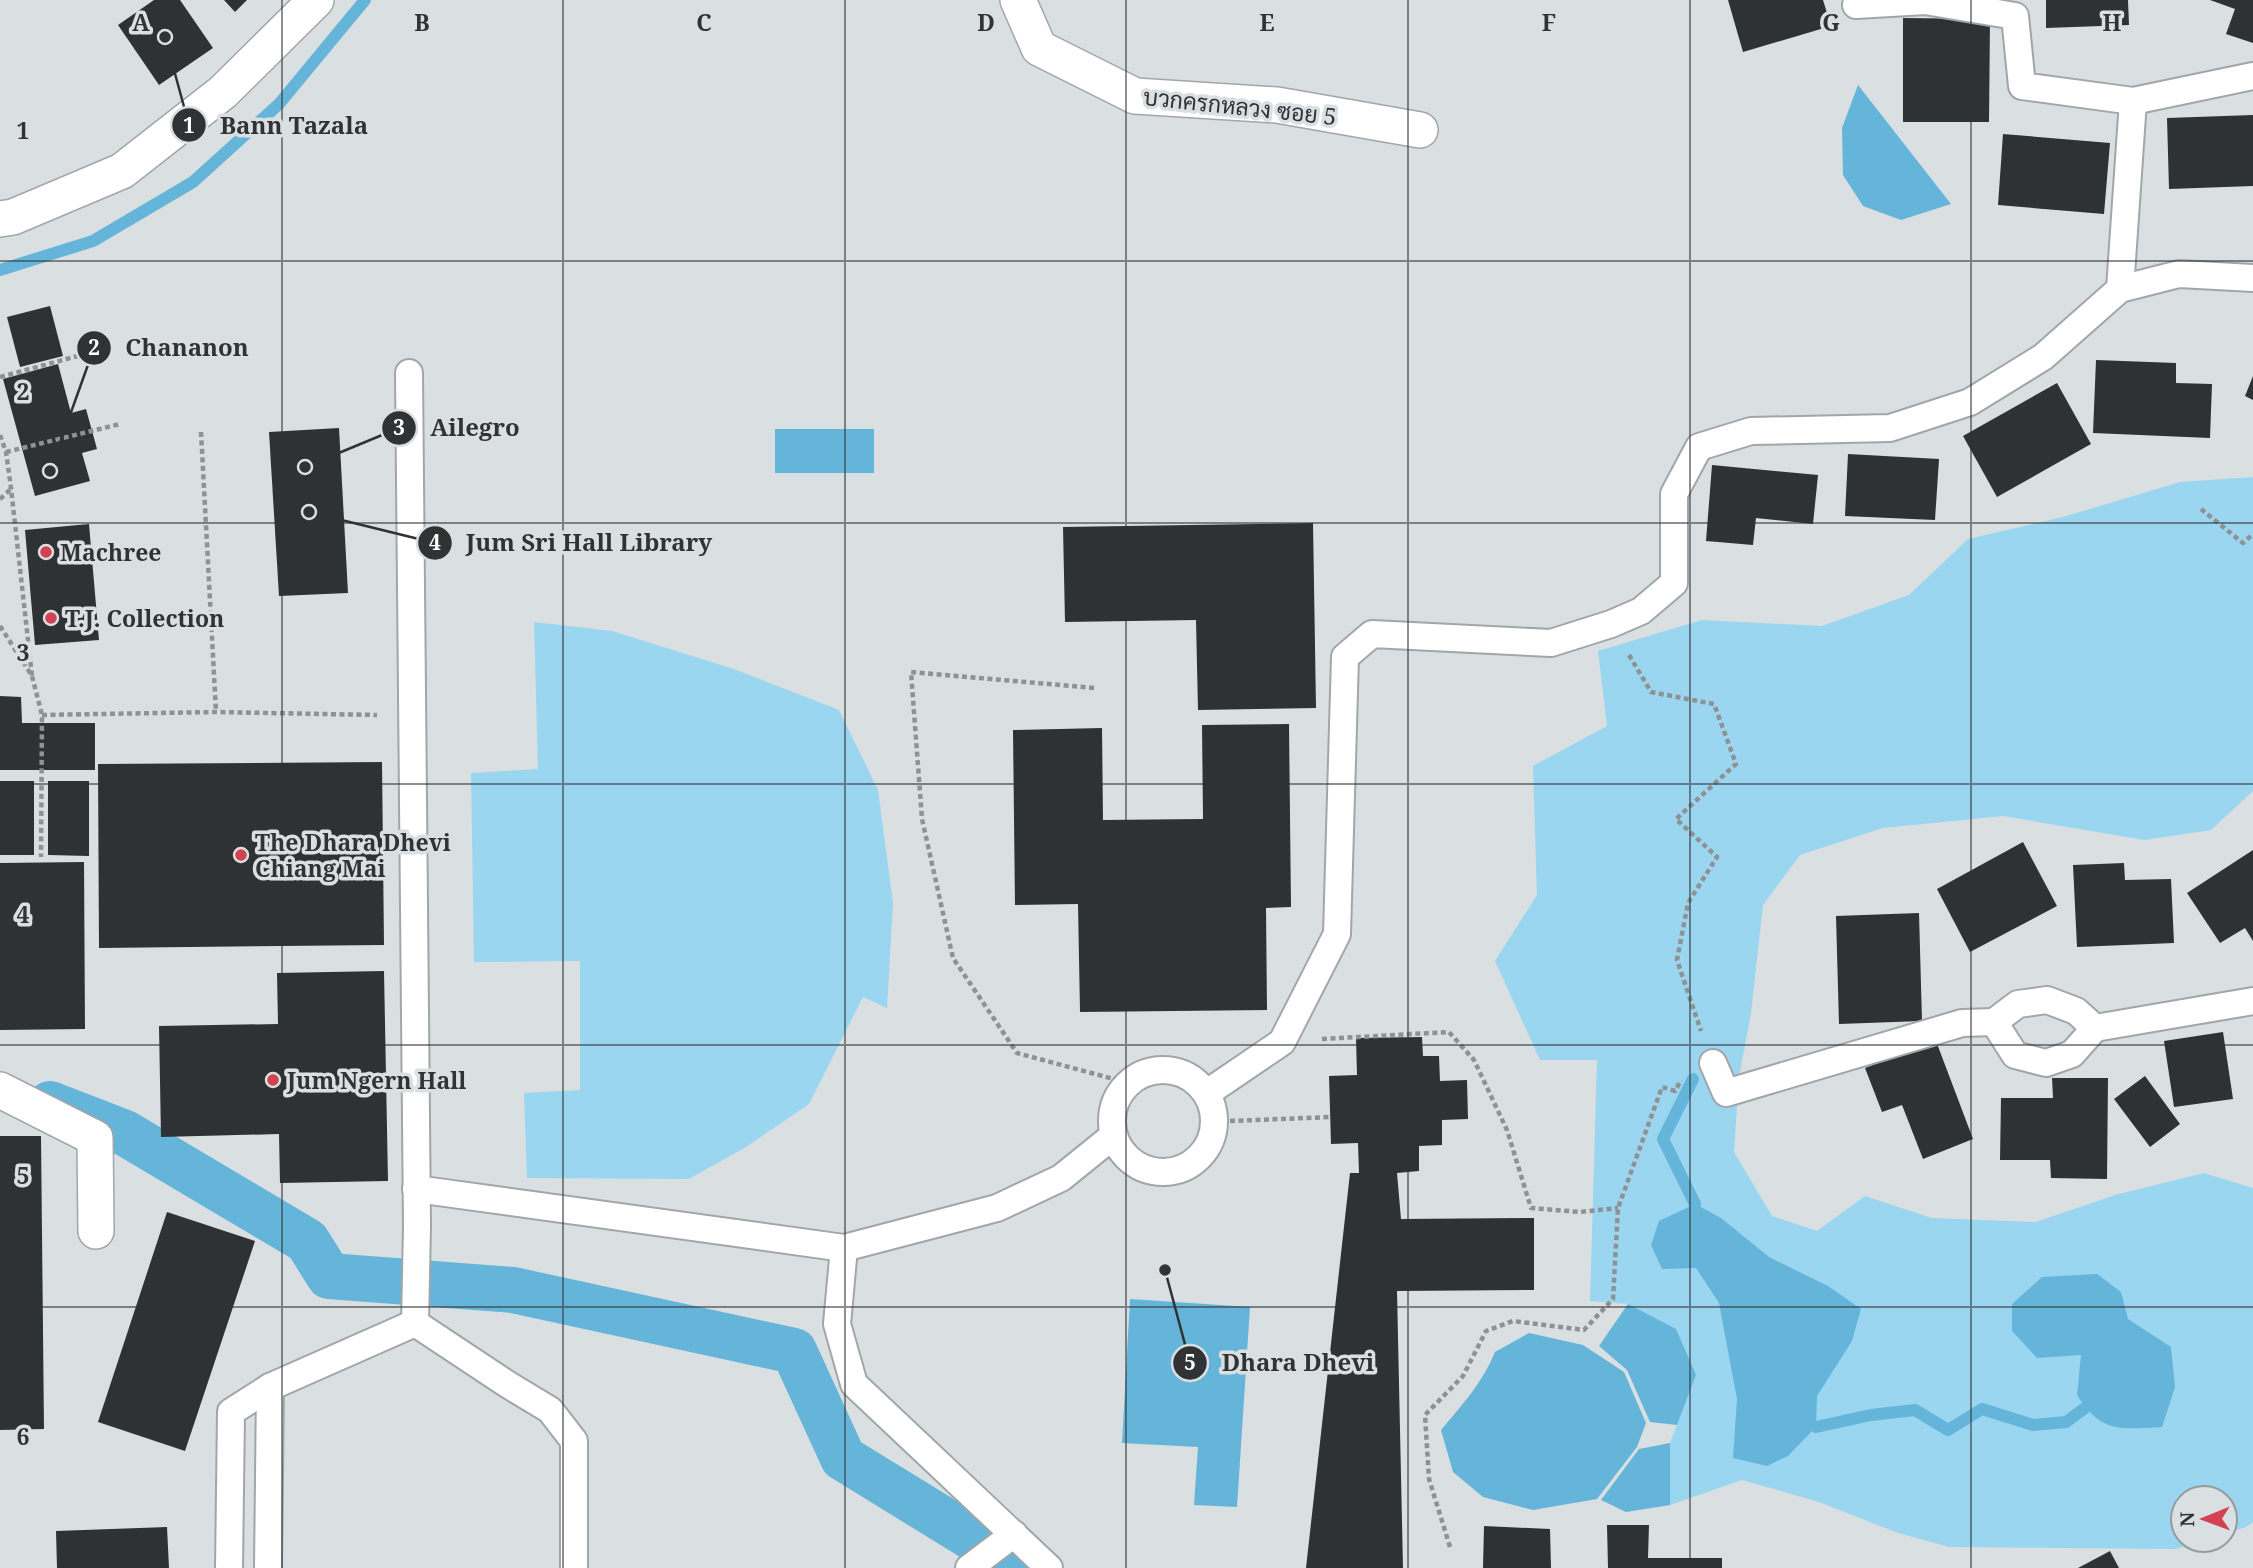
<svg xmlns="http://www.w3.org/2000/svg" width="2253" height="1568" font-family="'Noto Serif',Sarabun,serif">
	<style>
		.green { fill: #9bd6f1 }
		.water { fill: #64b5d9 }
		.lines { fill: none; stroke-linecap: round; stroke-linejoin: round }
		.stream { stroke: #64b5d9; stroke-width: 12 }
		.canal { stroke: #64b5d9; stroke-width: 46 }
		.building { fill: #2e3234 }
		.pedestrian-casing { stroke: #a1a6a8; stroke-width: 30 }
		.minor-casing { stroke: #a1a6a8; stroke-width: 38 }
		.path { stroke: #8f9294; stroke-width: 4.5; stroke-dasharray: 5 3.5; stroke-linecap: butt }
		.pedestrian { stroke: #fff; stroke-width: 26 }
		.minor { stroke: #fff; stroke-width: 35 }
		.grid { fill: none; stroke: #303233; stroke-width: 2; stroke-opacity: 0.55 }
		.poi-dot { fill: #d24251; stroke: #dadfe1; stroke-width: 2.5 }
		.labels { text-anchor: middle; dominant-baseline: central; stroke-width: 7; stroke-linejoin: round; paint-order: stroke }
		.street-label { font-size: 23px; fill: #303233; stroke: #dadfe1 }
		.poi-label { font-size: 23px; font-weight: bold; fill: #303233; stroke: #dadfe1; text-anchor: start }
		.grid-label { font-size: 23px; text-anchor: middle; font-weight: bold; fill: #303233; stroke: #dadfe1; stroke-width: 7; stroke-linejoin: round; paint-order: stroke }
		.leader { fill: none; stroke: #303233; stroke-width: 2.5 }
		.callout-dot { fill: #303233; stroke: #dadfe1; stroke-width: 2.5 }
		.mark-label { font-size: 21px; text-anchor: middle; font-weight: bold; fill: #fff }
		.callout-label { font-size: 24px; text-anchor: middle; font-weight: bold; fill: #303233; stroke: #dadfe1; stroke-width: 7; stroke-linejoin: round; paint-order: stroke }
	</style>
	<rect width="100%" height="100%" fill="#dadfe1"/>
	<g class="green">
		<polygon points="2253,477 2253,791 2211,830 2144,840 2003,816 1883,828 1800,855 1763,905 1751,1013 1739,1077 1734,1152 1772,1216 1817,1231 1865,1196 1932,1218 2036,1222 2115,1195 2204,1173 2253,1188 2253,1522 2246,1527 2225,1534 2225,1498 2183,1498 2183,1540 2205,1540 2176,1549 1949,1547 1898,1533 1819,1502 1742,1480 1670,1505 1670,1443 1696,1375 1628,1304 1590,1301 1597,1060 1540,1060 1495,961 1537,895 1533,766 1607,726 1598,651 1702,620 1822,626 1909,595 1968,539 2063,517 2180,482"/>
		<polygon points="534,622 612,631 734,669 839,710 878,790 893,903 887,1008 863,997 809,1104 746,1147 689,1179 527,1178 524,1093 580,1090 580,961 474,962 471,773 538,769"/>
	</g>
	<g class="water">
		<polygon points="1858,85 1951,204 1901,220 1863,206 1843,175 1842,128"/>
		<rect x="775" y="429" width="99" height="44"/>
		<polygon points="1695,1204 1721,1218 1769,1257 1828,1286 1861,1309 1852,1341 1817,1396 1816,1427 1788,1456 1767,1466 1733,1458 1737,1399 1719,1303 1696,1268 1662,1269 1651,1245 1659,1221"/>
		<path d="M2097,1274L2121,1292L2128,1319L2171,1347L2175,1387L2162,1427C2120,1429 2102,1434 2077,1395L2081,1355L2037,1358L2012,1331V1304L2042,1277Z"/>
		<polygon points="1130,1299 1250,1307 1237,1507 1194,1505 1198,1447 1122,1443"/>
		<polygon points="1628,1304 1676,1329 1696,1375 1677,1425 1650,1422 1627,1370 1599,1346"/>
		<path d="M1529,1333L1583,1345L1624,1372L1646,1423L1637,1447L1597,1499L1533,1510L1483,1497L1453,1472L1441,1430C1462,1405 1483,1382 1495,1352Z"/>
		<polygon points="1670,1443 1670,1505 1626,1512 1601,1500 1639,1449"/>
	</g>
	<g class="lines">
		<g class="stream">
			<polyline points="0,270 93,241 193,182 279,104 365,0"/>
			<polyline points="1693,1079 1663,1139 1695,1204"/>
			<polyline points="1816,1427 1871,1415 1915,1410 1948,1430 1982,1409 2033,1425 2066,1422 2085,1408"/>
		</g>
		<polyline class="canal" points="50,1104 125,1133 307,1241 329,1276 513,1290 794,1351 843,1458 991,1549 1011,1568"/>
	</g>
	<g class="building">
		<polygon points="154,0 180,0 213,48 159,85 118,25"/>
		<polygon points="224,0 247,0 235,12"/>
		<polygon points="1728,0 1823,0 1831,26 1743,52"/>
		<polygon points="2046,0 2128,0 2129,25 2046,28"/>
		<polygon points="2210,0 2253,0 2253,43 2226,34 2235,9"/>
		<polygon points="1903,18 1990,19 1989,122 1903,122"/>
		<polygon points="2253,115 2253,186 2169,189 2167,118"/>
		<polygon points="2003,134 2110,143 2104,214 1998,205"/>
		<polygon points="50,306 63,356 20,367 7,317"/>
		<polygon points="2096,360 2176,363 2176,383 2212,384 2210,438 2093,433"/>
		<polygon points="58,364 71,413 86,409 97,449 82,453 90,481 35,496 3,379"/>
		<polygon points="2253,376 2253,400 2245,396"/>
		<polygon points="2057,383 2091,444 1997,497 1963,436"/>
		<polygon points="339,428 348,593 279,596 269,432"/>
		<polygon points="1848,454 1939,459 1935,520 1845,516"/>
		<polygon points="1712,465 1818,475 1813,524 1756,518 1753,545 1706,541"/>
		<polygon points="1313,523 1316,708 1198,710 1196,620 1065,622 1063,527"/>
		<polygon points="89,524 99,640 35,645 25,530"/>
		<polygon points="0,696 21,697 22,723 95,723 95,770 0,770"/>
		<polygon points="1289,724 1291,907 1266,908 1267,1010 1080,1012 1078,904 1015,905 1013,730 1102,728 1103,820 1203,819 1202,725"/>
		<polygon points="382,762 384,945 99,948 98,764"/>
		<rect x="0" y="781" width="34" height="74"/>
		<polygon points="48,781 89,781 89,856 48,855"/>
		<polygon points="2023,842 2057,906 1970,952 1937,889"/>
		<polygon points="2253,850 2253,941 2245,928 2220,943 2187,893"/>
		<polygon points="84,862 85,1029 0,1030 0,863"/>
		<polygon points="2124,863 2125,880 2171,879 2174,943 2077,947 2073,865"/>
		<polygon points="1919,913 1922,1021 1839,1024 1836,916"/>
		<polygon points="384,971 388,1181 280,1183 279,1134 161,1137 159,1026 278,1024 277,973"/>
		<polygon points="2223,1032 2233,1099 2174,1107 2164,1041"/>
		<polygon points="1422,1037 1423,1056 1439,1056 1440,1081 1467,1080 1468,1119 1442,1120 1442,1145 1419,1146 1419,1171 1397,1173 1401,1219 1534,1218 1534,1290 1397,1291 1403,1568 1306,1568 1350,1173 1359,1173 1358,1143 1331,1144 1329,1076 1357,1075 1356,1038"/>
		<polygon points="1936,1041 1973,1139 1923,1159 1902,1105 1882,1112 1865,1068"/>
		<polygon points="2145,1076 2180,1124 2150,1147 2114,1099"/>
		<polygon points="2052,1078 2108,1078 2107,1179 2051,1178 2050,1160 2000,1160 2001,1098 2053,1098"/>
		<polygon points="0,1136 41,1136 44,1429 0,1430"/>
		<polygon points="167,1212 255,1241 185,1451 98,1422"/>
		<polygon points="1607,1525 1649,1525 1648,1558 1722,1558 1722,1568 1608,1568"/>
		<polygon points="1484,1526 1550,1529 1551,1568 1483,1568"/>
		<polygon points="167,1527 169,1568 57,1568 56,1531"/>
		<polygon points="2110,1551 2119,1568 2078,1568"/>
	</g>
	<g class="lines">
		<g class="pedestrian-casing">
			<g id="pedestrian">
				<polyline points="1856,5 1925,1 2015,16 2022,86 2133,101 2253,76"/>
				<polyline points="2120,289 2133,101"/>
				<polyline points="409,373 417,1226 415,1323"/>
				<polyline points="2095,1028 2076,1011 2047,1000 2018,1004 1994,1022 2015,1055 2046,1063 2072,1054 2095,1028 2253,1001"/>
				<polyline points="1713,1063 1726,1093 1962,1023 1994,1022"/>
				<circle cx="1163" cy="1121" r="51"/>
				<polyline points="1207,1093 1282,1042 1337,934 1345,657 1372,634 1551,643 1611,624 1641,611 1674,583 1674,494 1699,447 1751,431 1890,428 1970,402 2043,357 2120,289 2179,274 2253,278"/>
				<polyline points="416,1189 844,1248 997,1208 1061,1178 1113,1136"/>
				<polyline points="844,1248 837,1324 854,1384 1049,1568"/>
				<polyline points="415,1323 507,1384 550,1410 574,1441 574,1568"/>
				<polyline points="229,1568 231,1412 270,1387 415,1323"/>
				<polyline points="268,1568 270,1387"/>
				<polyline points="969,1568 1014,1534"/>
			</g>
		</g>
		<g class="minor-casing">
			<g id="minor">
				<polyline points="1018,0 1039,48 1135,96 1277,105 1420,130"/>
				<polyline points="0,219 13,217 122,171 223,92 316,0"/>
				<polyline points="0,1090 95,1138 96,1231"/>
			</g>
		</g>
		<g class="path">
			<polyline points="0,377 85,354 100,335"/>
			<polyline points="201,432 216,712"/>
			<polyline points="0,435 6,452 11,488 32,676"/>
			<polyline points="6,452 120,424"/>
			<polyline points="0,499 11,489"/>
			<polyline points="2201,509 2243,543 2253,534"/>
			<polyline points="0,626 32,676 42,715 41,857"/>
			<polyline points="1629,655 1651,692 1714,704 1736,764 1676,819 1717,857 1688,903 1677,960 1701,1031"/>
			<polyline points="1094,688 911,672 922,819 953,958 1017,1053 1121,1081 1126,1085"/>
			<polyline points="42,715 216,712 377,715"/>
			<polyline points="1322,1039 1449,1032 1474,1060 1507,1130 1531,1208 1580,1212 1618,1208"/>
			<polyline points="1230,1121 1331,1117"/>
			<polyline points="1450,1547 1429,1479 1425,1415 1463,1376 1486,1331 1513,1321 1584,1330 1613,1299 1618,1208 1662,1087 1675,1091 1681,1080"/>
		</g>
		<use href="#pedestrian" class="pedestrian"/>
		<use href="#minor" class="minor"/>
	</g>
	<path class="grid" d="M282,0V1568M563,0V1568M845,0V1568M1126,0V1568M1408,0V1568M1690,0V1568M1971,0V1568M0,261H2253M0,523H2253M0,784H2253M0,1045H2253M0,1307H2253"/>
	<g class="poi-dot">
		<circle cx="46" cy="552" r="7"/>
		<circle cx="51" cy="618" r="7"/>
		<circle cx="241" cy="855" r="7"/>
		<circle cx="273" cy="1080" r="7"/>
	</g>
	<g class="labels">
		<g class="street-label">
			<text transform="translate(1240 106) rotate(6)">บวกครกหลวง ซอย 5</text>
		</g>
		<g class="poi-label">
			<text x="60" y="552">Machree</text>
			<text x="65" y="618">T.J. Collection</text>
			<text x="255" y="842">The Dhara Dhevi<tspan x="255" dy="26">Chiang Mai</tspan></text>
			<text x="287" y="1080">Jum Ngern Hall</text>
		</g>
	</g>
	<g class="grid-label">
		<text x="141" y="31">A</text>
		<text x="422" y="31">B</text>
		<text x="704" y="31">C</text>
		<text x="986" y="31">D</text>
		<text x="1267" y="31">E</text>
		<text x="1549" y="31">F</text>
		<text x="1831" y="31">G</text>
		<text x="2112" y="31">H</text>
		<text x="23" y="139">1</text>
		<text x="23" y="400">2</text>
		<text x="23" y="661">3</text>
		<text x="23" y="923">4</text>
		<text x="23" y="1184">5</text>
		<text x="23" y="1445">6</text>
	</g>
	<path class="leader" d="M165 37L189 125M50 471L94 348M305 467L399 428M309 512L435 543M1165 1270L1190 1363"/>
	<g class="callout-dot">
		<circle cx="165" cy="37" r="7"/>
		<circle cx="50" cy="471" r="7"/>
		<circle cx="305" cy="467" r="7"/>
		<circle cx="309" cy="512" r="7"/>
		<circle cx="1165" cy="1270" r="7"/>
		<circle cx="189" cy="125" r="18"/>
		<circle cx="94" cy="348" r="18"/>
		<circle cx="399" cy="428" r="18"/>
		<circle cx="435" cy="543" r="18"/>
		<circle cx="1190" cy="1363" r="18"/>
	</g>
	<g class="mark-label">
		<text x="189" y="133">1</text>
		<text x="94" y="355">2</text>
		<text x="399" y="435">3</text>
		<text x="435" y="550">4</text>
		<text x="1190" y="1370">5</text>
	</g>
	<g class="callout-label">
		<text x="294" y="134">Bann Tazala</text>
		<text x="187" y="356">Chananon</text>
		<text x="475" y="436">Ailegro</text>
		<text x="589" y="551">Jum Sri Hall Library</text>
		<text x="1298" y="1371">Dhara Dhevi</text>
	</g>
	<g transform="translate(2204 1519) rotate(269)"><circle r="33" fill="#dadfe1" stroke="#969a9b" stroke-width="2"/>
	<path d="M0-5L12 26L0 18L-12 26Z" fill="#d24251"/>
	<text y="-10" font-size="19" font-weight="bold" text-anchor="middle" fill="#303233">N</text>
	</g>
</svg>
